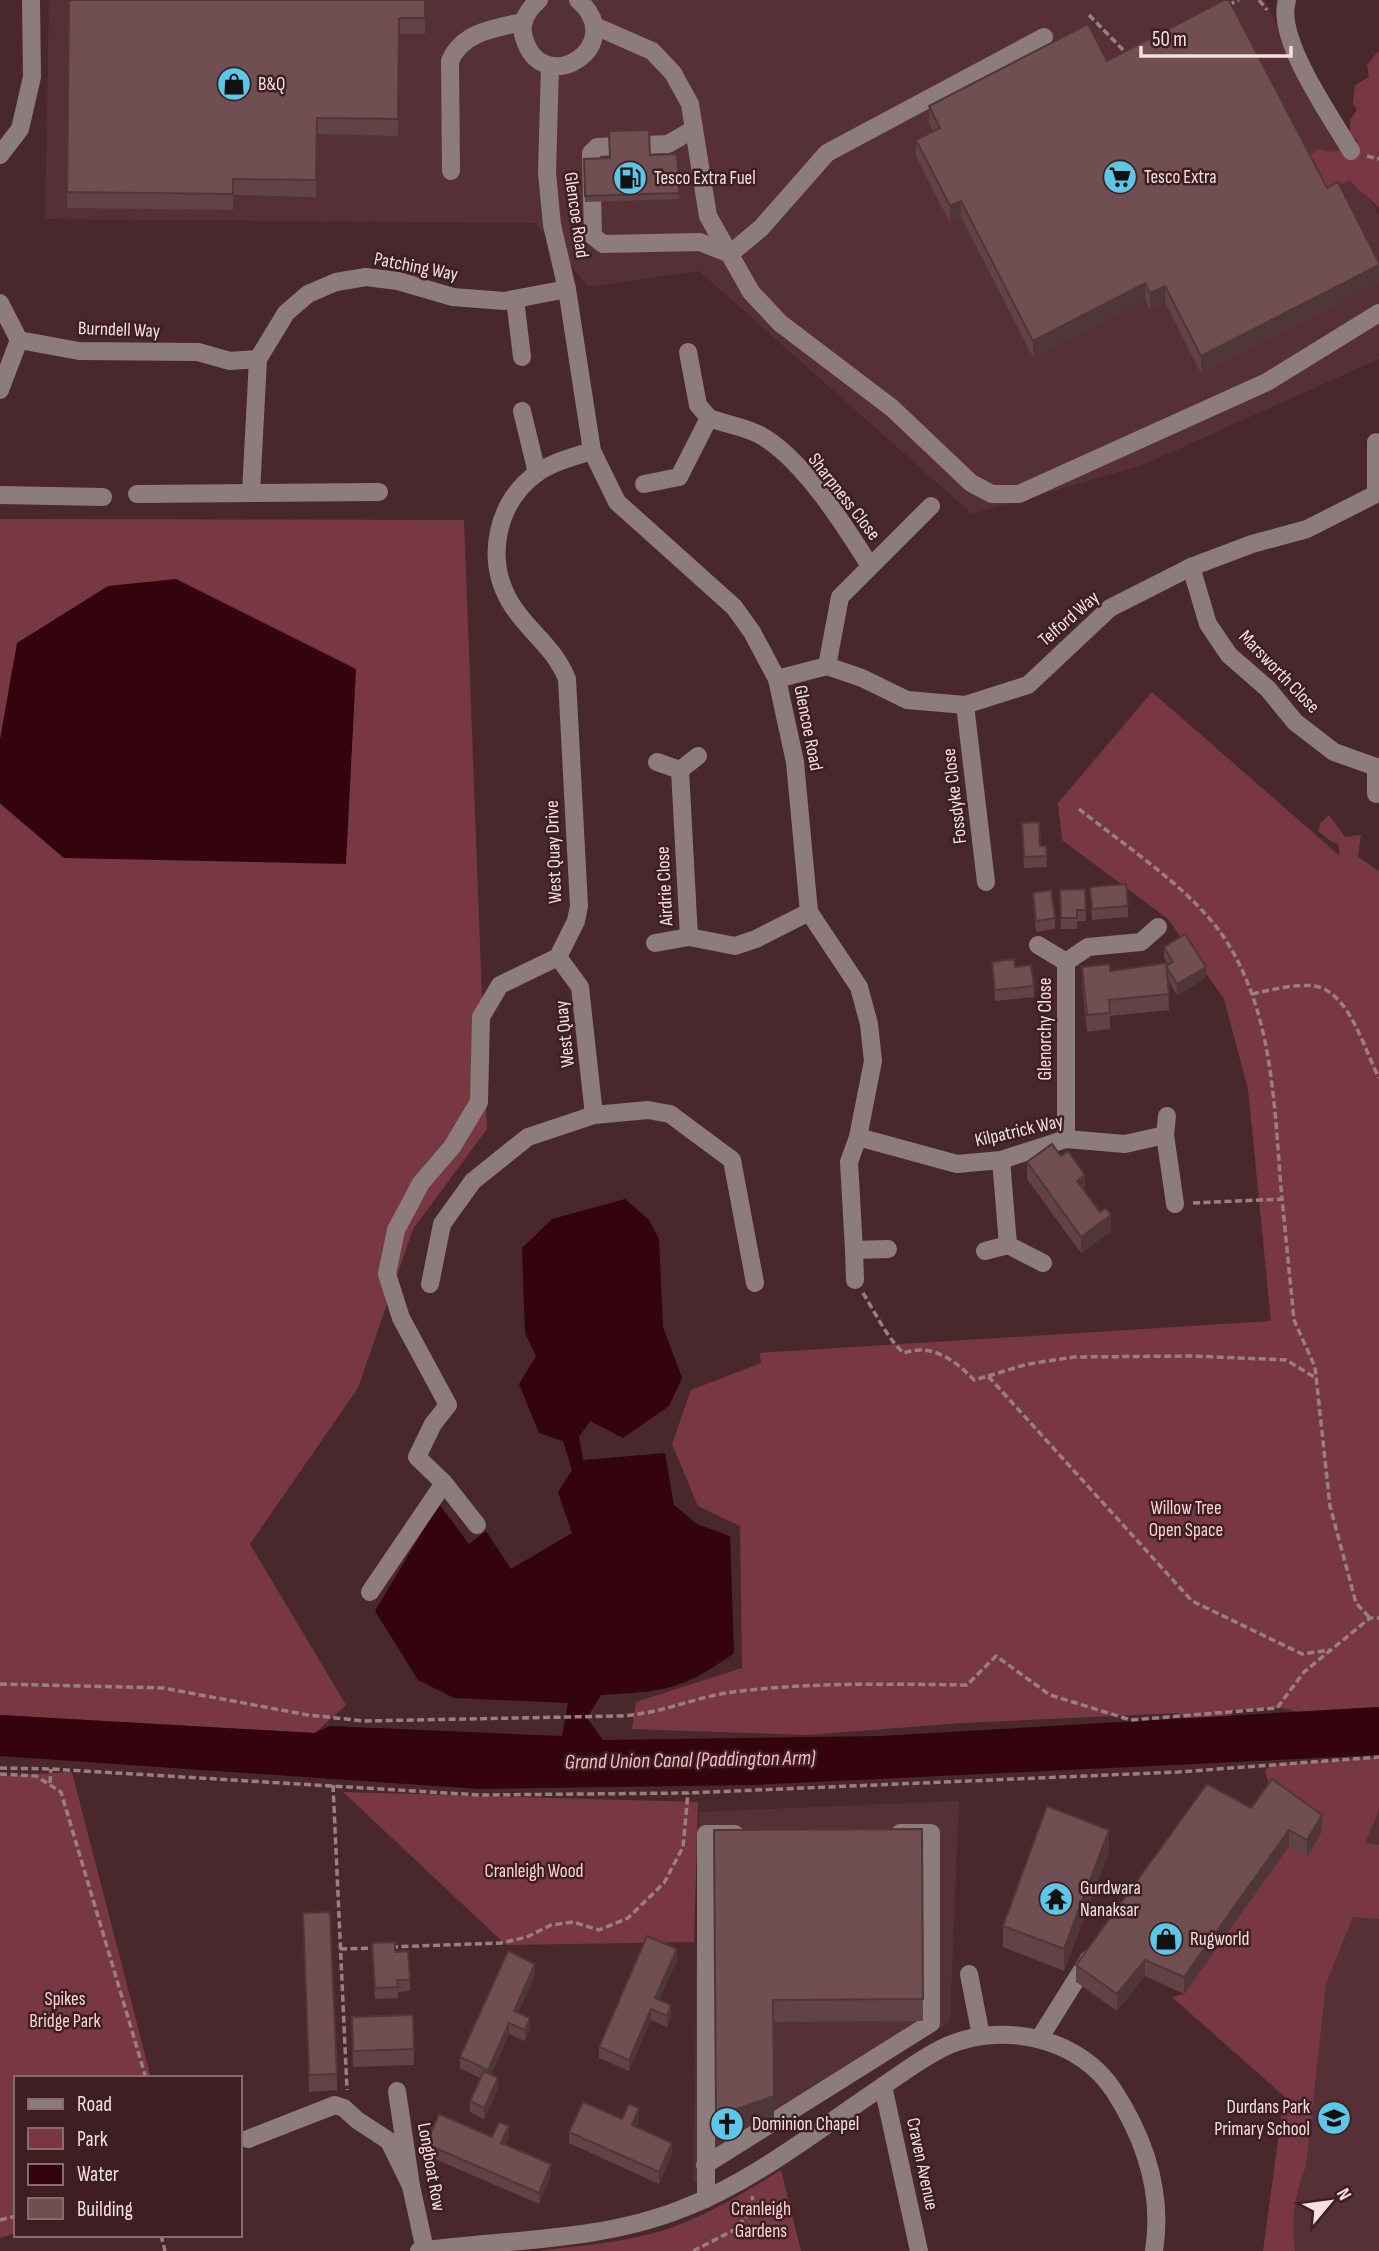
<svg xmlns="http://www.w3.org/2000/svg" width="1379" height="2251" font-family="'Sofia Sans Condensed',sans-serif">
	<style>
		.built { fill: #563036 }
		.green { fill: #783843 }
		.water { fill: #330310 }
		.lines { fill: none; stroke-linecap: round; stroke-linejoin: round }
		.path { stroke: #997e82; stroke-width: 3.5; stroke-dasharray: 7 3.5; stroke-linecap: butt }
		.minor { stroke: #8d7c7d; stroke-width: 18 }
		.wall { fill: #614347 }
		.shaded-wall { fill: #4f3739 }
		.building { fill: #714e52; stroke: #4f3739; stroke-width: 2 }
		.labels { text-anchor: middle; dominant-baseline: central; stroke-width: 5; stroke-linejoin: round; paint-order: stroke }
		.poi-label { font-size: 19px; fill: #f5dfe1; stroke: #3d1e23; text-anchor: start }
		.street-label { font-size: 19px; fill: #f5dfe1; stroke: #3d1e23 }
		.park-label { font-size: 19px; fill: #fed2d7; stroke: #3d1e23 }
		.water-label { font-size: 21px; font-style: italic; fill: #fbbbc2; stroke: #3d1e23 }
	</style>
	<rect width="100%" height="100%" fill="#48282d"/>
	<g class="built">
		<polygon points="49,0 1264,0 1379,216 1379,359 1143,465 972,514 699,271 588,287 535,223 45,219"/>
		<polygon points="959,1801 950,2022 693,2183 699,1812"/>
		<polygon points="1379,1810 1379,2251 1277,2251 1302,1986"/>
	</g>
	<g class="green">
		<path d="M1379,50V209C1371,196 1358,193 1350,180L1337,186H1325L1311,168V154L1319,149C1333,155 1345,150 1358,142L1350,132V120L1357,110L1353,103L1355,85L1369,77L1367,65Z"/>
		<polygon points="0,519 464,520 487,1129 413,1229 358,1388 250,1544 346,1705 315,1733 0,1715 0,804 64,858 0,739"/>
		<polygon points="1152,692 1340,856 1338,844 1332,842 1318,831 1321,822 1329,815 1345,837 1361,835 1358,857 1379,871 1379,1707 1299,1712 1282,1708 1234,1710 1229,1717 1186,1718 1178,1713 962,1723 808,1735 632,1729 636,1702 742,1668 740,1526 698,1506 672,1444 691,1390 761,1363 760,1353 1271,1321 1248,1089 1224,999 1168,919 1062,840 1058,803"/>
		<path d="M1379,1757V1810L1365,1843L1379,1845V1919L1353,1917L1326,1984L1306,2166C1294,2195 1291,2220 1295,2251H1263L1284,2096L1172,1997L1184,1994L1289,1846L1307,1857L1272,1795L1265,1770L1271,1765Z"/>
		<polygon points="72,1772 151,2078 16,2078 16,2233 0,2238 0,1776"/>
		<polygon points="343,1792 698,1802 694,1942 506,1945"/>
		<path d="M781,2170L801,2251H538C584,2245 633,2242 676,2226C714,2211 747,2191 781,2170Z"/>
	</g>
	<g class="water">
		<polygon points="176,579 356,669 346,864 64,858 0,803 0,739 17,643 108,586"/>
		<path d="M625,1199L649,1220L659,1239L663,1327L682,1378L669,1406L623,1438L590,1421L579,1437L583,1460L665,1453L674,1505L697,1524L730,1536L734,1653C681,1691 665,1691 601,1695L587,1718L603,1740L880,1736L1379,1707V1755L754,1785L479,1789L0,1756V1715L314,1733L330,1726L562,1736L568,1703L454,1698L418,1680L375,1611L439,1504L469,1544L486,1531L511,1569L572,1533L558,1492L572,1470L563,1441L539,1433L519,1384L536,1356L525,1333L522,1248L552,1219Z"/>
	</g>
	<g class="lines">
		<g class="path">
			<polyline points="1259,0 1267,10"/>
			<polyline points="1228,5 1239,0"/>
			<polyline points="1089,15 1127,54"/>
			<polyline points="1367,156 1379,159"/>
			<path d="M1079,809C1125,846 1189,887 1223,936C1275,1013 1274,1111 1282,1199"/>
			<path d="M1252,994C1270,990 1305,981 1322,988C1352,1001 1365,1051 1379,1078"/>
			<polyline points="1193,1203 1282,1199 1294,1320 1315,1367 1330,1506 1356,1603 1370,1618"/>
			<path d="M863,1293C875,1312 888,1340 904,1353C932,1343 955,1360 974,1380L988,1376L1192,1601L1302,1654L1330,1650"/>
			<polyline points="988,1376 1028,1364 1074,1357 1194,1356 1286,1360 1316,1378"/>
			<path d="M0,1684L163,1688L308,1715L364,1721L618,1716C658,1715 694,1697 733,1692C810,1682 889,1684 967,1685L996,1656L1050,1695L1131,1720L1277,1708L1304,1672L1370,1618H1379"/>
			<polyline points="0,1768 51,1769 480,1795 688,1793 1178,1772 1379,1757"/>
			<polyline points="0,1774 36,1776 61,1792 146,2078"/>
			<polyline points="50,1783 51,1769"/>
			<polyline points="333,1785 347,2090"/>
			<polyline points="391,1947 501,1943 527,1937 551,1925 573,1922 599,1930 628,1918 664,1883 683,1847 688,1793"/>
			<polyline points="340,1949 377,1948"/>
			<polyline points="0,2220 16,2216"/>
			<polyline points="161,2235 165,2251"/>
			<polyline points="693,2251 734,2230 754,2208 752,2196"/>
		</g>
		<g class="minor">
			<path d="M539,0C528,9 519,23 524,38C543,101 630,45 578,0"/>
			<path d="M1287,0C1275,39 1331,116 1351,151"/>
			<polyline points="595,26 652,51 673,73 690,104 708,216 751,292 780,323 892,408 971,483 992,494 1019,494 1267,382 1379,313"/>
			<polyline points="550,66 547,173 552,225 567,289 592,451 617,502 734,607 752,632 777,679 795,762 809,912 859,987 869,1024 873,1061 858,1137 849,1162 854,1250 888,1249"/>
			<polyline points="694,129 668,144 597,147 591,153 593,236 603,244 700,242 730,254"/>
			<polyline points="0,155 20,129 32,77 31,0"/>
			<path d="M451,171L450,61C462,32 495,28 523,22"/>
			<polyline points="730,254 761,228 827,153 1044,37"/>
			<polyline points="515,299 522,357"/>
			<polyline points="0,303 19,340 79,351 198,352 230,361 258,359"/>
			<polyline points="688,352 698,405 709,418"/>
			<polyline points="0,390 19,340"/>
			<polyline points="522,411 537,473"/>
			<path d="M709,418C725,424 745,427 760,435C802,458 845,526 870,566"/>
			<polyline points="644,484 679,477 709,418"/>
			<polyline points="251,493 258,359 286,313 308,294 336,282 366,277 398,281 453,297 504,301 567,289"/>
			<polyline points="137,494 379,492"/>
			<polyline points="0,495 103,497"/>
			<polyline points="1191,567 1208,624 1229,655 1268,689 1295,722 1334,752 1379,768"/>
			<polyline points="827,666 840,597 931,506"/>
			<polyline points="777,679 827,666 862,678 907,700 965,705 1028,685 1110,608 1191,567 1252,544 1307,529 1376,494 1376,442"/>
			<polyline points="965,705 986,882"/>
			<polyline points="698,756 680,770 689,937 735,946 756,939 809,912"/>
			<polyline points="657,762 680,770"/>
			<polyline points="1376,794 1376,769"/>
			<polyline points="655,943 689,937"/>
			<polyline points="1038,945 1066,962"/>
			<polyline points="558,957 580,987 594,1115"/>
			<polyline points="1165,1135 1167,1116"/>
			<polyline points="858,1137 957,1164 1001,1160 1066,1139 1125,1144 1165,1135 1175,1204"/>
			<polyline points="1066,1139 1066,962 1088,947 1141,942 1158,927"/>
			<polyline points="1001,1160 1008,1245 1043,1263"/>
			<polyline points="854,1250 855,1280"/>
			<polyline points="985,1251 1008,1245"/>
			<polyline points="430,1284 442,1224 473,1181 528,1137 594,1115 648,1110 670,1114 732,1160 755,1283"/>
			<polyline points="444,1483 477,1525"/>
			<path d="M370,1592L444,1483L417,1457L433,1424L448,1405L401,1318L387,1274L396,1230L421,1183L452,1147L479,1102L481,1017L500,985L558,957L576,921L579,906L567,679C554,646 527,631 510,602C485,559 496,503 537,473C553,462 573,457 592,451"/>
			<polyline points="969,1974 981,2036"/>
			<polyline points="1039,2039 1089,1959"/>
			<polyline points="883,2086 919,2251"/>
			<polyline points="397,2091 411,2186 425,2250"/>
			<polyline points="248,2139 335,2105 344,2108 357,2120 389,2141 411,2186"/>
			<polyline points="705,2165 931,2023 931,1833 900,1833"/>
			<polyline points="706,2199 706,1834 735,1834"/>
			<path d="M419,2251C506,2239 600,2242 684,2208C753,2181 812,2134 873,2093C897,2077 922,2057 949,2045C1005,2022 1080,2038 1114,2091C1145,2139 1163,2194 1154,2251"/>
		</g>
	</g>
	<g class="wall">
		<polygon points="69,0 425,0 425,34 399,34 398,136 317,134 316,197 233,195 233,210 67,208"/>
		<polygon points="1107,61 1327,188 1379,263 1379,282 1201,373 1165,302 1150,310 1145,299 1033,357 961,217 950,223 916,156 916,140 933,131 929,123 929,106"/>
		<polygon points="677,154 679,199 585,202 584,159"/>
		<polygon points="1022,834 1040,846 1046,846 1047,867 1024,868"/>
		<polygon points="1090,887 1128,906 1128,917 1092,920"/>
		<polygon points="1060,890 1086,910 1086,921 1077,921 1077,929 1061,929"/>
		<polygon points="1033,893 1055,918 1055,929 1036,932 1033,904"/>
		<polygon points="1164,947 1206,978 1177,995 1168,980 1169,1010 1110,1016 1110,1029 1087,1032 1082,983 1082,967 1110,971 1166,966 1168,965 1164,958"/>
		<polygon points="992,962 1015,967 1034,986 1034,997 995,1001"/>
		<polygon points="1027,1162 1085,1191 1085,1192 1111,1231 1081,1253 1027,1179"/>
		<polygon points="1251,1808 1322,1831 1307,1857 1289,1846 1184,1994 1145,1976 1117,2011 1076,1982 1076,1965"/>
		<polygon points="922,1829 923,2021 773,2022 774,2118 716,2137 714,1830"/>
		<polygon points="1109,1851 1064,1971 1003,1947 1003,1926"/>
		<polygon points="303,1913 337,2074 337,2090 309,2092"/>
		<polygon points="372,1943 395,1952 410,1980 410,1991 398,1992 398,1998 375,1999"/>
		<polygon points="677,1960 659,2000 671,2016 667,2027 651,2020 629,2071 599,2058 599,2047"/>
		<polygon points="535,1975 518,2013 530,2029 525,2041 509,2034 491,2075 498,2089 484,2119 470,2112 470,2101 480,2078 460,2068 460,2057"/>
		<polygon points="352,2017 414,2049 414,2065 353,2067"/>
		<polygon points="622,2119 639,2119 636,2127 672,2154 659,2184 569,2143 569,2132"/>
		<polygon points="492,2137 509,2137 505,2144 551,2175 539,2204 426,2155 426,2144"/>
	</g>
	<g class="shaded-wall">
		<polygon points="961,201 961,217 950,223 950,206"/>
		<polygon points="1379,265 1379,282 1201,373 1201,356"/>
		<polygon points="1145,283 1145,299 1033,357 1033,341"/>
		<polygon points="1165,286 1165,302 1150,310 1150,293"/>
		<polygon points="1206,967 1206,978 1177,995 1177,984"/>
		<polygon points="1085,1175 1085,1191 1077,1198 1077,1181"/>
		<polygon points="1111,1215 1111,1231 1081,1253 1081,1237"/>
		<polygon points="1322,1815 1322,1831 1307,1857 1307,1840"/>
		<polygon points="1109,1830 1109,1851 1064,1971 1064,1949"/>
		<polygon points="1289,1830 1289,1846 1184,1994 1184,1977"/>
		<polygon points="677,1949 677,1960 655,2009 655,1998"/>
		<polygon points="1145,1960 1145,1976 1117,2011 1117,1994"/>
		<polygon points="535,1964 535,1975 514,2022 514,2011"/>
		<polygon points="671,2005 671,2016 667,2027 667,2016"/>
		<polygon points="651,2009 651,2020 629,2071 629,2060"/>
		<polygon points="530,2018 530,2029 525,2041 525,2030"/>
		<polygon points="509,2023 509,2034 488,2081 488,2070"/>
		<polygon points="498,2078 498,2089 484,2119 484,2108"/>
		<polygon points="774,2096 774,2118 716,2137 716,2116"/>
		<polygon points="639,2108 639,2119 632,2136 632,2125"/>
		<polygon points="509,2126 509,2137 501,2154 501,2143"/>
		<polygon points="672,2143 672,2154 659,2184 659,2172"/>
		<polygon points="551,2164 551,2175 539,2204 539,2193"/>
	</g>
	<g class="building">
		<polygon points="69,0 425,0 425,18 399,18 398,119 317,118 316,180 233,179 233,194 67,192"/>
		<polygon points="1224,0 1229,0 1327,188 1338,182 1379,263 1379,265 1201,356 1165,286 1150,293 1145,283 1033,341 961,201 950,206 916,140 940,128 929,106 1088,24 1107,61"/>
		<polygon points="649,130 650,155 677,154 679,193 585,196 584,159 610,158 609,131"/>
		<polygon points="1039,822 1040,846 1046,846 1047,856 1024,857 1022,823"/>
		<polygon points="1126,884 1128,906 1092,909 1090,887"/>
		<polygon points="1085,889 1086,910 1077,910 1077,918 1061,918 1060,890"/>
		<polygon points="1051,890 1055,918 1036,921 1033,893"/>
		<polygon points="1185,934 1206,967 1177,984 1166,966 1173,962 1164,947"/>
		<polygon points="1014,959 1015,967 1031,965 1034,986 995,990 992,962"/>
		<polygon points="1166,963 1169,994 1109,1000 1110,1013 1087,1015 1082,967 1110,964 1110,971"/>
		<polygon points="1052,1144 1061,1156 1068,1151 1085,1175 1077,1181 1100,1212 1106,1208 1111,1215 1081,1237 1027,1162"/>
		<polygon points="1272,1779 1322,1815 1307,1840 1289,1830 1184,1977 1145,1960 1117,1994 1076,1965 1207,1784 1251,1808"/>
		<polygon points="1047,1806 1109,1830 1064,1949 1003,1926"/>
		<polygon points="922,1829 923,1999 773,2000 774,2096 716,2116 714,1830"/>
		<polygon points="330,1912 337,2074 309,2075 303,1913"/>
		<polygon points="647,1936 677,1949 655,1998 671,2005 667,2016 651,2009 629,2060 599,2047"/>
		<polygon points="395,1942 395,1952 408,1951 410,1980 397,1980 398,1987 375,1988 372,1943"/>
		<polygon points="508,1951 535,1964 514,2011 530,2018 525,2030 509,2023 488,2070 460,2057"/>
		<polygon points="413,2015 414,2049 353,2051 352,2017"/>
		<polygon points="484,2071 498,2078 484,2108 470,2101"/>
		<polygon points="583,2102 622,2119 629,2104 639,2108 632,2125 672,2143 659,2172 569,2132"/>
		<polygon points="439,2114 492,2137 499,2122 509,2126 501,2143 551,2164 539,2193 426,2144"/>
	</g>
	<defs>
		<g id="shop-disc" transform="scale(1.75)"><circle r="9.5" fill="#5dc7e8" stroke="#3d1e23"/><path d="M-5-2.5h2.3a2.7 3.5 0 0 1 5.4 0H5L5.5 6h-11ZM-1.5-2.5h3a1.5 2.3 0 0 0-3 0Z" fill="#111"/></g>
		<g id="supermarket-disc" transform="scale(1.75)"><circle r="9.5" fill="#5dc7e8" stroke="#3d1e23"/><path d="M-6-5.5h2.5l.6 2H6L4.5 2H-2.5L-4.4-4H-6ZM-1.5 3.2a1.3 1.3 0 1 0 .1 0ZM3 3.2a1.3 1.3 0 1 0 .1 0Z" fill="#111"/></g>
		<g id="fuel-disc" transform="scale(1.75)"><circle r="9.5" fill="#5dc7e8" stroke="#3d1e23"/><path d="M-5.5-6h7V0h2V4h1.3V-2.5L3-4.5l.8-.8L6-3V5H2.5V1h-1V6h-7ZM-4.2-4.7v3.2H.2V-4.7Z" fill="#111"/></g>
		<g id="temple-disc" transform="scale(1.75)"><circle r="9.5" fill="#5dc7e8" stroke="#3d1e23"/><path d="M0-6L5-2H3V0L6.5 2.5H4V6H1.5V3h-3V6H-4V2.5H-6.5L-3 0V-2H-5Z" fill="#111"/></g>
		<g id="school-disc" transform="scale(1.75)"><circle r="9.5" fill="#5dc7e8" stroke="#3d1e23"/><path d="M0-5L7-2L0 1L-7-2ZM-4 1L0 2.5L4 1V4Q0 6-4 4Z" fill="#111"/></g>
		<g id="church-disc" transform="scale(1.75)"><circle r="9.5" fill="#5dc7e8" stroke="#3d1e23"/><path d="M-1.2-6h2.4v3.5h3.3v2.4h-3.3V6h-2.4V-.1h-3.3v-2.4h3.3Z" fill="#111"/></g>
	</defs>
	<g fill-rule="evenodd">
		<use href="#shop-disc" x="234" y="84"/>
		<use href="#supermarket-disc" x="1120" y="177"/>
		<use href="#fuel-disc" x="630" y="178"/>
		<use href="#temple-disc" x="1056" y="1899"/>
		<use href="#shop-disc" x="1166" y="1939"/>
		<use href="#school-disc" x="1334" y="2118"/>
		<use href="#church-disc" x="727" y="2124"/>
	</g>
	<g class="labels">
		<g class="poi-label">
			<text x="258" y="84">B&amp;Q</text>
			<text x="1144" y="177">Tesco Extra</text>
			<text x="654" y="178">Tesco Extra Fuel</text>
			<text x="1080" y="1888">Gurdwara<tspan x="1080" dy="22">Nanaksar</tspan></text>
			<text x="1190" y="1939">Rugworld</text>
			<text x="1310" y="2107" text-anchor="end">Durdans Park<tspan x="1310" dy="22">Primary School</tspan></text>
			<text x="752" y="2124">Dominion Chapel</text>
		</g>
		<g class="street-label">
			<text transform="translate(576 215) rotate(82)">Glencoe Road</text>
			<text transform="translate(416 267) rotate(11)">Patching Way</text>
			<text transform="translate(119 330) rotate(2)">Burndell Way</text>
			<text transform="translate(844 497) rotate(52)">Sharpness Close</text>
			<text transform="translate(1069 619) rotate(-41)">Telford Way</text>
			<text transform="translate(1279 672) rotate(46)">Marsworth Close</text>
			<text transform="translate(808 728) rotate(79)">Glencoe Road</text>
			<text transform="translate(955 796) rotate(-97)">Fossdyke Close</text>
			<text transform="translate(554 852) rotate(-92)">West Quay Drive</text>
			<text transform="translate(665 886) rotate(-93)">Airdrie Close</text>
			<text transform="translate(1045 1029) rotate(-90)">Glenorchy Close</text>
			<text transform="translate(565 1034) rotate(-96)">West Quay</text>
			<text transform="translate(1019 1131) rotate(-13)">Kilpatrick Way</text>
			<text transform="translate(922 2164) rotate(78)">Craven Avenue</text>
			<text transform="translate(431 2167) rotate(80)">Longboat Row</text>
		</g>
		<g class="park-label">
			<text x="1186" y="1508">Willow Tree<tspan x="1186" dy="22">Open Space</tspan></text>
			<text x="534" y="1871">Cranleigh Wood</text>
			<text x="65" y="1999">Spikes<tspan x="65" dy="22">Bridge Park</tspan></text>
			<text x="761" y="2209">Cranleigh<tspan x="761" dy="22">Gardens</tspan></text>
		</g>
		<g class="water-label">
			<text transform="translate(690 1760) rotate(-1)">Grand Union Canal (Paddington Arm)</text>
		</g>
	</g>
	<rect x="14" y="2076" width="228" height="161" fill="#3d1e23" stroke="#876b6f" stroke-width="2"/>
	<rect x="28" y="2099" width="35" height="10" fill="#8d7c7d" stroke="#876b6f" stroke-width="2"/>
	<text x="77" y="2111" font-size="21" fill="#f5dfe1">Road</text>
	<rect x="28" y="2128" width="35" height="21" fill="#783843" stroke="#876b6f" stroke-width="2"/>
	<text x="77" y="2146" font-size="21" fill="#f5dfe1">Park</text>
	<rect x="28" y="2164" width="35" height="21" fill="#330310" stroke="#876b6f" stroke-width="2"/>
	<text x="77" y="2181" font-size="21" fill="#f5dfe1">Water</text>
	<rect x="28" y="2198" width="35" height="21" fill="#714e52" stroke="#876b6f" stroke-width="2"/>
	<text x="77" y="2216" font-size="21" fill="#f5dfe1">Building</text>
	<g transform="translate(1330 2202) rotate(61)" stroke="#3d1e23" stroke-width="5" paint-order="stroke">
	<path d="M0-5L12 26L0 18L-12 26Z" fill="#f5dfe1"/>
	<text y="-10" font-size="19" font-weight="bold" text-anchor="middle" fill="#f5dfe1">N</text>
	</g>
	<path d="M1141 46v10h150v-10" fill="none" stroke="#f5dfe1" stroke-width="3.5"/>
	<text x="1152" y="46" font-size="21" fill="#f5dfe1" stroke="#3d1e23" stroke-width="5" paint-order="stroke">50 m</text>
</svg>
